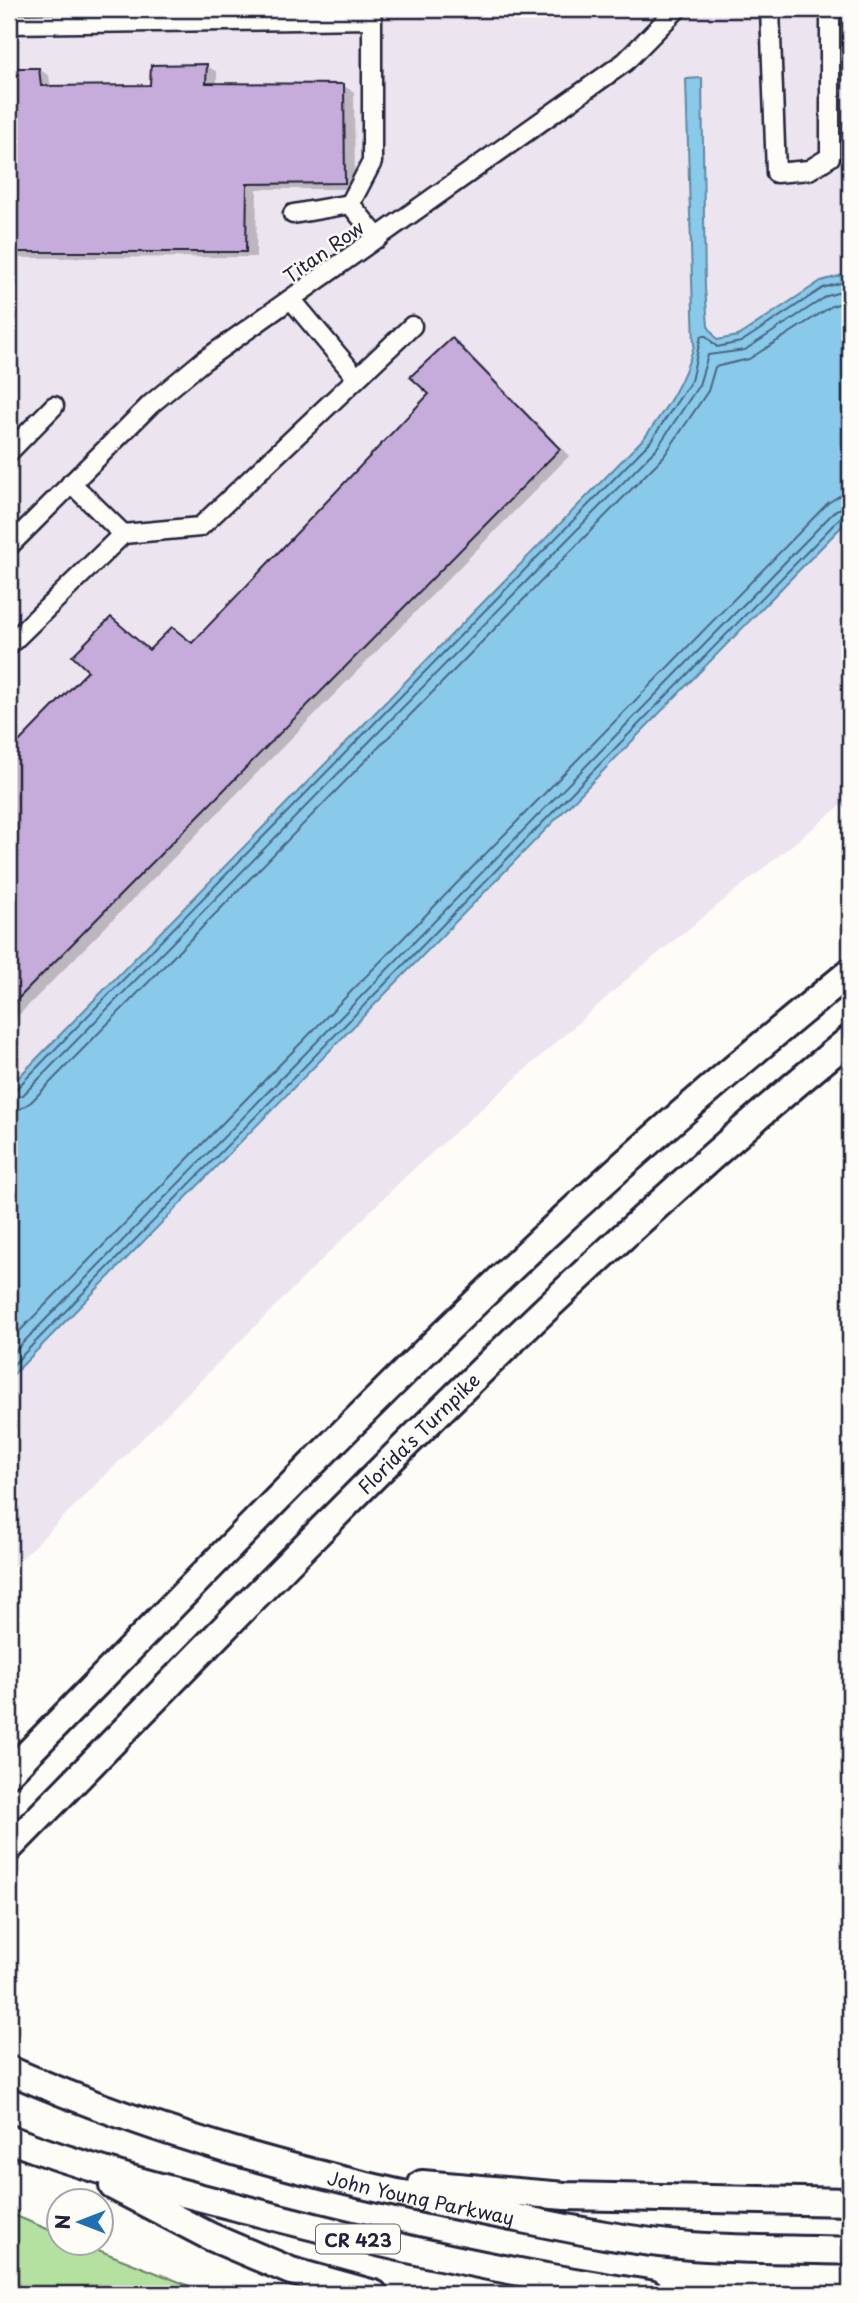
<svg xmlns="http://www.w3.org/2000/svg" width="859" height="2303" font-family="'Playpen Sans',sans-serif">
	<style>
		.built { fill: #ece4ee }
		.green { fill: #b4e19f; stroke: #6b826d; stroke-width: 2 }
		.water { fill: #89caea; stroke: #6087a4; stroke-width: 2 }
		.shadow { fill: #0003 }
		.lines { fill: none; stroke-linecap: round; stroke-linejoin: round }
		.shore { stroke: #4b6581; stroke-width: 2 }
		.building { fill: #c6acda; stroke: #22223b; stroke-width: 2 }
		.minor-casing { stroke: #22223b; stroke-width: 23 }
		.highway-casing { stroke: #22223b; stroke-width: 32 }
		.minor { stroke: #fdfcf7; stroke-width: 18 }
		.highway { stroke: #fdfcf7; stroke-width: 26 }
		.labels { text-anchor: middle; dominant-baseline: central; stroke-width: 5; stroke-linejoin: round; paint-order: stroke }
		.shield { fill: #fdfcf7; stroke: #646373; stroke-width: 2 }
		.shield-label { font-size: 18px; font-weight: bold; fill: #22223b }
		.street-label { font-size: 19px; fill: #22223b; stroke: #fdfcf7 }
	</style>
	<rect width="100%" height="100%" fill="#fdfcf7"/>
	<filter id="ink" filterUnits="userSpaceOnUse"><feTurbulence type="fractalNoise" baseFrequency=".0143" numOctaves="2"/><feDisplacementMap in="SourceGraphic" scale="14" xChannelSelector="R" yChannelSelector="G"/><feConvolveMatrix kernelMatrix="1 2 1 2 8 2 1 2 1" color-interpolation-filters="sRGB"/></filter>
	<g filter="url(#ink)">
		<polygon class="built" points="9,9 850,9 850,798 634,973 408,1174 9,1571"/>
		<polygon class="green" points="9,2213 59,2234 60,2244 83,2244 210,2294 9,2294"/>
		<path class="water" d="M702,78L705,288L708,326L717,340L738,336L821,281L850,273V518L9,1379V1087L645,437C668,406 683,383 694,346L686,79Z"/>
		<g class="shadow">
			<polygon points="207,66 217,72 217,85 344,86 354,92 355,189 257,189 256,257 9,258 9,69 39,69 49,76 51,88 151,87"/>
			<polygon points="453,340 463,347 569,456 9,1025 9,754 90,671 111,619 151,651 183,636 194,644 432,394"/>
			<polygon points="9,394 17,403 9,413"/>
		</g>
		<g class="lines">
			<g class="shore">
				<polyline points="9,1091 17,1088 650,442 691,381 701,336 706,336 717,347 741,342 823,288 850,280"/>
				<polyline points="9,1100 23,1095 657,448 699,385 708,355 745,350 827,296 850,289"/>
				<polyline points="9,1110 20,1109 31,1102 664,456 708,391 715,367 749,359 832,306 850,300"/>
				<polyline points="9,1342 828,503 839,496 850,494"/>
				<polyline points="9,1357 836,510 850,505"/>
				<polyline points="9,1369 842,516 850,514"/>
			</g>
		</g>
		<g class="building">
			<polygon points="207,64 206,83 344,84 345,183 247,184 246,252 9,252 9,68 39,68 41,86 150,85 151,65"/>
			<polygon points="452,338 560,449 9,1008 9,752 88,671 72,656 111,617 149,650 172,627 192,643 429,394 410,377"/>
		</g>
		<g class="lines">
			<g class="minor-casing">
				<g id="minor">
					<polyline points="770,9 776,173 809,170 830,157 830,15 826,9"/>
					<polyline points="9,24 372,19 372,162 350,204 378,238"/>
					<polyline points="293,214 350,204"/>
					<polyline points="291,299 357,378"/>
					<polyline points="9,452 54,406"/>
					<polyline points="123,534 200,527 412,326"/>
					<polyline points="9,546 151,404 203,361 625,62 677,9"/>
					<polyline points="9,645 123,534 71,483"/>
				</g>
			</g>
			<g class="highway-casing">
				<g id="highway">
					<path d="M9,1773C186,1592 361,1410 545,1236C643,1144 746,1057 850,972"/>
					<path id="s1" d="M9,1848C282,1571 548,1286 850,1039"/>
					<path id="s2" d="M9,2070C164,2138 326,2180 492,2213C557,2226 624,2241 691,2246C744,2250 797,2249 850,2251"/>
					<path d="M9,2139C87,2169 167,2189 248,2210C381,2245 513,2274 649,2294"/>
					<polyline points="422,2184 565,2196 850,2202"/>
					<polyline points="113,2186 211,2237 291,2271 374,2294"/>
				</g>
			</g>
			<use href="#minor" class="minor"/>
			<use href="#highway" class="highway"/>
		</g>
	</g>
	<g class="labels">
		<rect class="shield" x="316" y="2224.5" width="84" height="29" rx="5"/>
		<g class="shield-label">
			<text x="358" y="2239">CR 423</text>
		</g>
		<g class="street-label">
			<text transform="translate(323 251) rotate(-35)">Titan Row</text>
			<text stroke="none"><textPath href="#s1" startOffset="583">Florida's Turnpike</textPath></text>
			<text stroke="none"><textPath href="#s2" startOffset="432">John Young Parkway</textPath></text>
		</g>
	</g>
	<rect width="859" height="2303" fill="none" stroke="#fdfcf7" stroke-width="35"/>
	<rect x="18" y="18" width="824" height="2268" fill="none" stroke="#22223b" stroke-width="2.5" filter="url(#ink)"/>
	<g transform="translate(80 2222) rotate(270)"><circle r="33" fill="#fdfcf7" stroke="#a5a5ac" stroke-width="2"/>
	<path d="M0-5L12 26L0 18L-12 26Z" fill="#1f6fb2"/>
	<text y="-10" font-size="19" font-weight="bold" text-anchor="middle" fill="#22223b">N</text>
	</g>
</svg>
